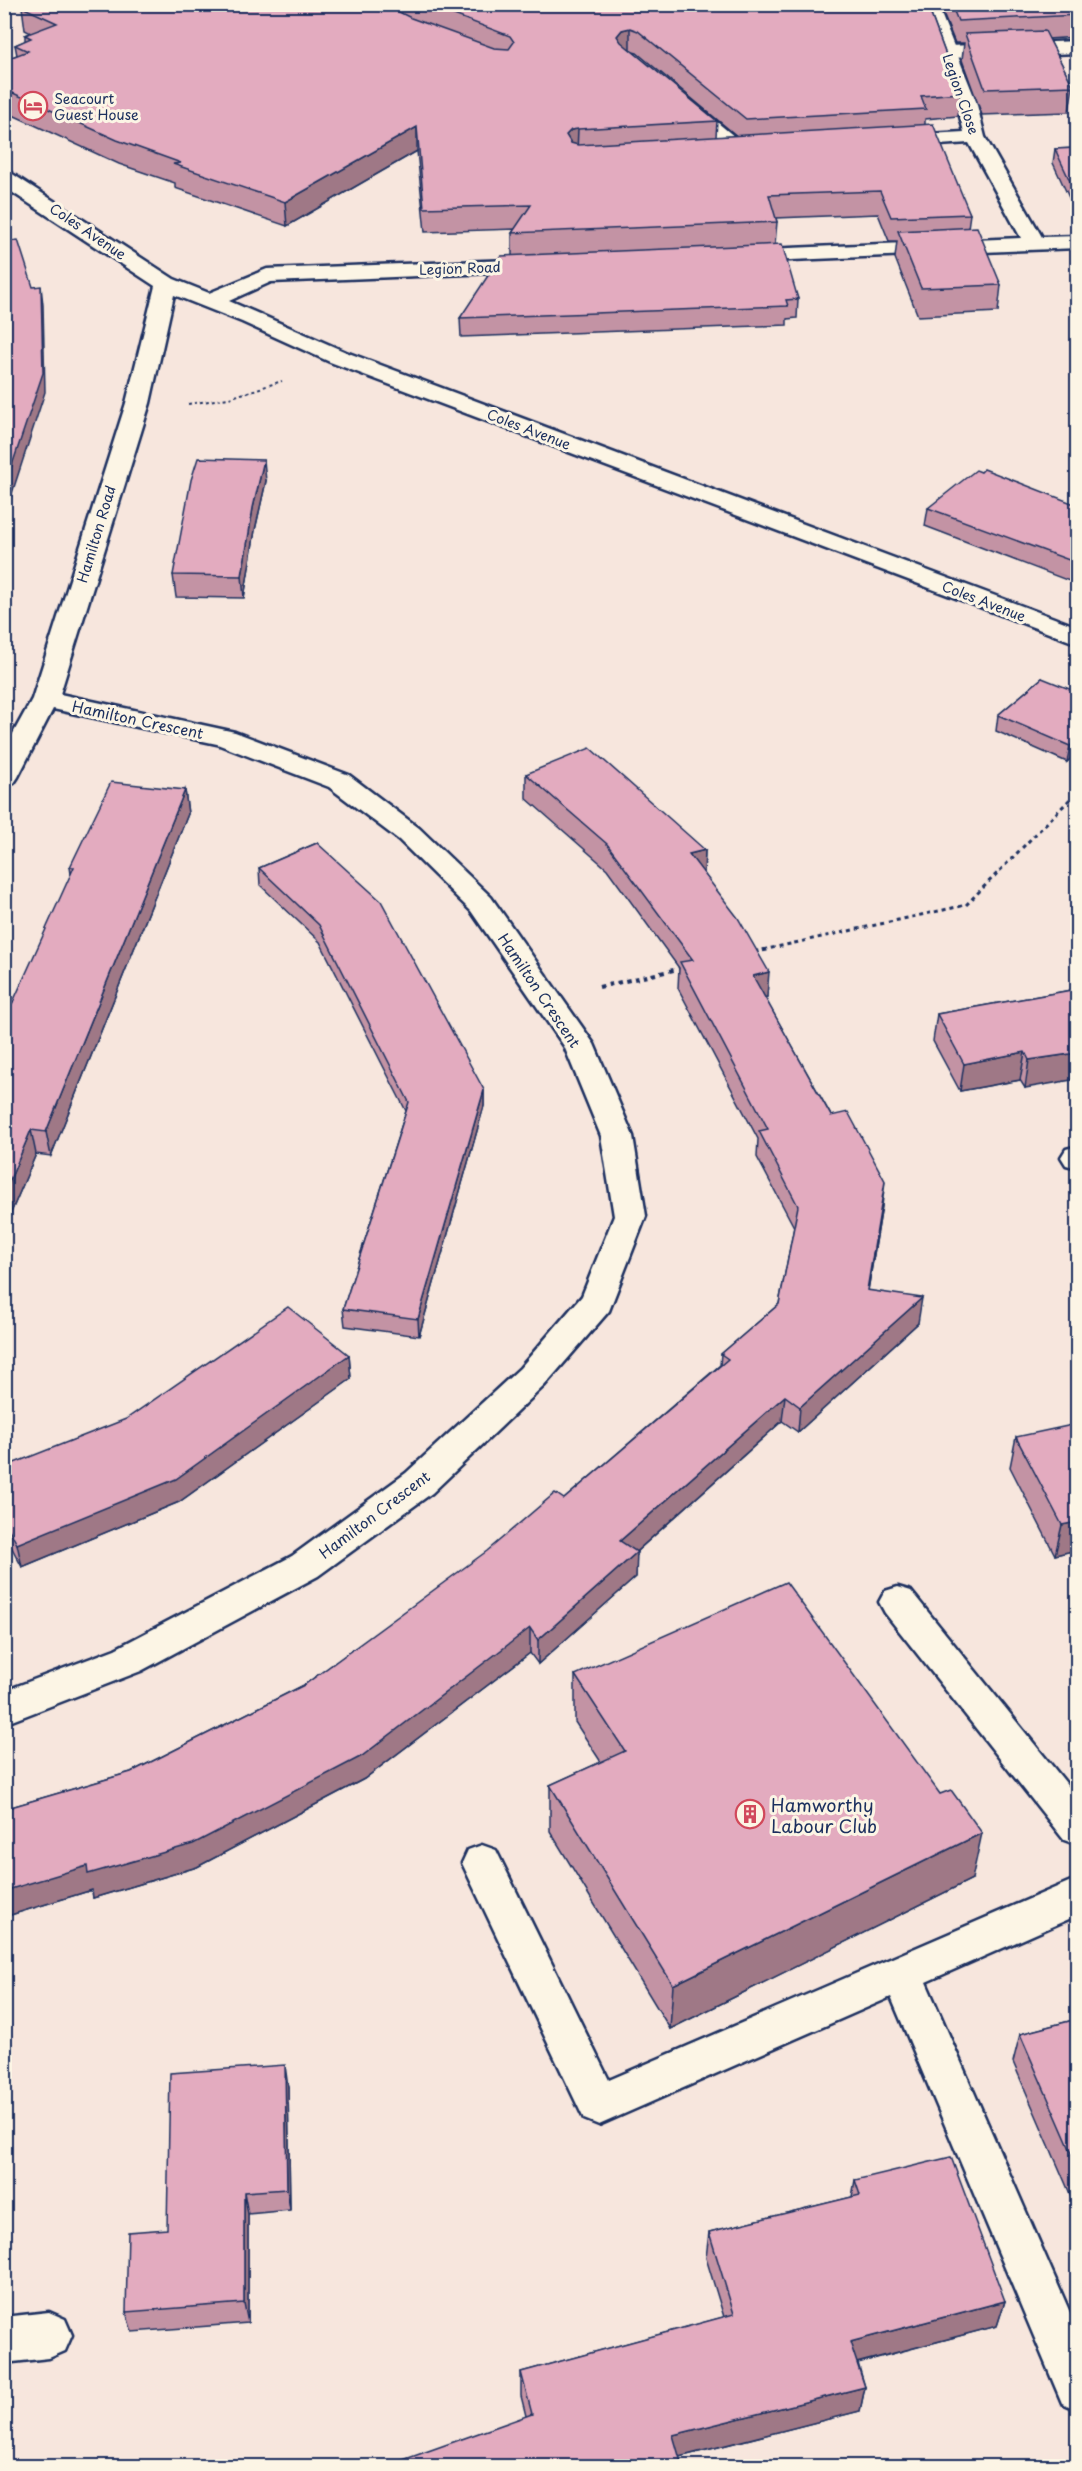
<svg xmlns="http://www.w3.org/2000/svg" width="1082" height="2471" font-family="'Playpen Sans',sans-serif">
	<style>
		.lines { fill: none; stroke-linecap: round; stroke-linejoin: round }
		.lane-casing { stroke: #1b2f5e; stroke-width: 5 }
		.street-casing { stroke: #1b2f5e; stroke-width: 5 }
		.path-far2 { stroke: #1b2f5e; stroke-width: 2; stroke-dasharray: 3 3; stroke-linecap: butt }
		.path-far1 { stroke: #1b2f5e; stroke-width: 3; stroke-dasharray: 4 4; stroke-linecap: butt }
		.path { stroke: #1b2f5e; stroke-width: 4; stroke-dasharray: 4.5 4.5; stroke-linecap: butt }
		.lane { fill: #fcf5e5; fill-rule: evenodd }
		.street { fill: #fcf5e5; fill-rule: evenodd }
		.wall { fill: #c393a4; stroke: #1b2f5e; stroke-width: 1.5; fill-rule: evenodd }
		.shaded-wall { fill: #9f7886; stroke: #1b2f5e; stroke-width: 1.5 }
		.building { fill: #e3abbf; stroke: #1b2f5e; stroke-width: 1.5 }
		.labels { text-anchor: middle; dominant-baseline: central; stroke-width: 6; stroke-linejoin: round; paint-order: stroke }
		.far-street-label { font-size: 14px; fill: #1b2f5e; stroke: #fcf5e5 }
		.far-poi-label { font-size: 14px; fill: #1b2f5e; stroke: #fcf5e5; text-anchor: start }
		.street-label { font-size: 15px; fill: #1b2f5e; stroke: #fcf5e5 }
		.near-poi-label { font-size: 18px; fill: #1b2f5e; stroke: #fcf5e5; text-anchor: start }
	</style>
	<rect width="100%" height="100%" fill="#f7e6dd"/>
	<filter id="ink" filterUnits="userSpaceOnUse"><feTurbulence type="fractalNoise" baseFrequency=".0167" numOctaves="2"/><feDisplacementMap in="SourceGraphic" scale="12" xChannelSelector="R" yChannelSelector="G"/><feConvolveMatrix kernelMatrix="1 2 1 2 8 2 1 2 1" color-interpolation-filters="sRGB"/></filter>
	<g filter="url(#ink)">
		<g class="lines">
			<g class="lane-casing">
				<g id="lane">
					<polygon points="1078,41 1078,53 948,58 941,56 938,52 941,48 948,46"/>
					<polygon points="681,96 688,98 747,147 750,151 747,155 733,155 674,106 671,102 674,98"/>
					<polygon points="1078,1146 1078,1168 1066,1165 1061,1157 1066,1149"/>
					<polygon points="898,1587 911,1591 1078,1798 1078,1845 1064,1840 885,1613 879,1602 885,1591"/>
					<polygon points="482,1845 496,1850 609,2080 1078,1878 1078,1915 926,1982 1078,2331 1078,2410 1062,2403 891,1997 599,2125 584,2119 462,1863 468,1850"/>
				</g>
			</g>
			<g class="street-casing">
				<g id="street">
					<polygon points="919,4 937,4 976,101 985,137 1042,237 1078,236 1078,248 741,262 733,261 730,256 733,251 741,250 1021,238 969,143 894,148 887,146 884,142 887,138 894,136 964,132 956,101"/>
					<polygon points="4,171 11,173 174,279 209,293 267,269 539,259 547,260 550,265 547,270 539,271 271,282 229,301 346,352 1078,627 1078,644 330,362 242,322 174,295 150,403 60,694 235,732 349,775 419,828 491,897 594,1044 633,1136 646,1216 609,1311 544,1386 432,1493 318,1576 141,1671 4,1724 4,1691 115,1649 292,1556 406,1473 520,1368 582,1296 614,1216 601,1136 564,1046 471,911 399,840 329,787 217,744 53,709 18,777 14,783 4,785 4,750 32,699 126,403 155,286 4,187"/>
					<polygon points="49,2312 65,2319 72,2335 65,2351 49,2358 4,2363 4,2317"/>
				</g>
			</g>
			<polyline class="path-far2" points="188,404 229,398 282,381"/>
			<polyline class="path-far1" points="763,950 966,905 1078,791"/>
			<g class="path">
				<polyline points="754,952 770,949"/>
				<polyline points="599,987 682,968"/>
			</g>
			<use href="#lane" class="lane"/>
			<use href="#street" class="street"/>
		</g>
		<g class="wall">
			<path d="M30,4H927L960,93L958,116L925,119V125L970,214L968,228L1001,285L998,312L918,316L895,258L897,241H889L878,214L776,218L777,222L775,244L798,299L797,318L787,319V325L461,337L460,318L512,255V233L515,229L425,232L417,151L287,226L175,188V183L119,164L4,111V60L17,55L15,45L25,41V35L31,33L25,30L22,7ZM633,52L637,53L737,136L716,137L717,121Z"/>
			<polygon points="939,4 1077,4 1077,37 1049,39 1073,86 1069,112 982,115 962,60 964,43 955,43"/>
			<polygon points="1077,148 1077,215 1053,163 1055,149"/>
			<polygon points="266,481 255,530 244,598 176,597 173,575"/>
			<polygon points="1077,505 1077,584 925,526 928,508"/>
			<polygon points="1042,678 1077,753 1067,762 996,731 998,715"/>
			<polygon points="526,774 705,850 704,873 767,997 765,998 882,1206 868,1290 918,1323 798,1432 782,1421 636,1552 636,1577 538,1664 530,1653 364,1779 197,1867 93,1898 92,1890 4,1917 4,1809 131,1772 304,1685 564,1499 720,1365 721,1354 779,1304 794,1227 757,1157 758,1139 678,988 679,968 607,869 526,798"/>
			<polygon points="185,790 188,814 51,1156 36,1154 4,1229 71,874 70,867"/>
			<polygon points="317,843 484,1090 484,1106 419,1336 345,1326 343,1309 406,1111 320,942 260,885 259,868"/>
			<polygon points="1077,989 1025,1088 1020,1080 960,1091 933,1041 937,1014"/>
			<polygon points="349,1355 351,1379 179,1502 22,1567 4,1533 4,1467"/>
			<polygon points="1016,1437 1077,1550 1055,1555 1010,1467"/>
			<polygon points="575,1675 972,1879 670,2029 550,1831 550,1785 601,1762 575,1722"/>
			<polygon points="1077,2019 1077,2210 1013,2062 1020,2034"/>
			<polygon points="288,2087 290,2210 248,2214 248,2323 132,2332 126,2312 167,2229"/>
			<polygon points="855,2180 1005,2301 997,2326 858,2363 865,2387 860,2411 679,2457 526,2416 521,2396 521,2372 724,2317 706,2258 709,2232 852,2197"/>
		</g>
		<g class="shaded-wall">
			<polygon points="630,28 630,51 621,53 617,36 622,30"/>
			<polygon points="417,127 417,151 287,226 285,202"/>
			<polygon points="578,129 577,152 570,154 566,135 571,130"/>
			<polygon points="41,286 43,305 45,392 4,518 4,489"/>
			<polygon points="264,460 266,481 255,530 244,598 242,576 253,508"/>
			<polygon points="1077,739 1077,753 1067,762 1070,746"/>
			<polygon points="185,790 188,814 51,1156 46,1132"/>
			<polygon points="705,850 704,875 689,854"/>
			<polygon points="769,972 767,997 751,1001 753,976"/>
			<polygon points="1025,1052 1020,1080 960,1091 964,1064"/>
			<polygon points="1077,1053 1077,1079 1025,1088 1029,1060"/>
			<polygon points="484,1090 484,1106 419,1336 418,1319"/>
			<polygon points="31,1130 36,1154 4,1229 4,1194"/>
			<polygon points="885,1181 882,1206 864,1315 867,1290"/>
			<polygon points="922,1298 918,1323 798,1432 800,1407"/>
			<polygon points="349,1355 351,1379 179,1502 22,1567 17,1544"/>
			<polygon points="785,1396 782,1421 620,1566 620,1541"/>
			<polygon points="1077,1522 1077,1550 1055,1555 1062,1525"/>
			<polygon points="637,1552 636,1577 538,1664 538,1640"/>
			<polygon points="530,1628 530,1653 364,1779 197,1867 93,1898 92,1890 4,1917 4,1891"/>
			<polygon points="982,1833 972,1879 670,2029 673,1985"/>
			<polygon points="285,2065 288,2087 290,2210 287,2189"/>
			<polygon points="244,2192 248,2214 248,2323 244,2303"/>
			<polygon points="1005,2301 997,2326 845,2366 850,2342"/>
			<polygon points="865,2387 860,2411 671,2459 673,2435"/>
		</g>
		<g class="building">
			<polygon points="30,4 383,4 411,18 494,48 509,49 514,42 510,36 425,4 927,4 960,93 921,96 926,109 746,119 638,31 630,28 622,30 617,36 621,42 717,121 578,129 571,130 566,135 571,143 578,145 933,124 970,214 891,217 880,191 769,195 777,222 512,233 531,205 424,208 417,127 285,202 173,164 181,163 117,140 4,89 4,60 28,51 15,45 31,38 25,35 57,23 22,7"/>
			<polygon points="951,4 1077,4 1077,15 958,21"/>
			<polygon points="1045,31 1073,86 985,89 965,34"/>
			<polygon points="1077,148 1077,196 1055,149"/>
			<polygon points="977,227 1001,285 921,288 898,231"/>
			<polygon points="18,240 33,287 41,286 43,373 4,489 4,242"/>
			<polygon points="782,244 798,299 786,300 788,306 460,318 501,256"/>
			<polygon points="198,458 264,460 253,508 242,576 173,575 191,480"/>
			<polygon points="984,469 1077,505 1077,563 928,508 976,470 981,472"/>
			<polygon points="1042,678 1077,692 1077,739 1070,746 998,715"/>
			<polygon points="590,748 705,850 689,854 738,918 769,972 753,976 831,1116 848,1112 885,1181 867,1290 922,1298 800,1407 785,1396 620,1541 637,1552 538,1640 530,1628 362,1756 193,1844 88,1874 87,1866 4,1891 4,1809 131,1772 304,1685 487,1551 555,1493 564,1499 728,1359 721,1354 779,1304 798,1206 759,1131 768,1129 680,962 693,960 607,844 526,774"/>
			<polygon points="111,782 185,790 46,1132 31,1130 4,1194 4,1022 74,867 70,867"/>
			<polygon points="317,843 381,901 484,1090 418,1319 343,1309 409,1102 319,925 259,868"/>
			<polygon points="1077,989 1077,1053 1029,1060 1025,1052 964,1064 937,1014"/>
			<polygon points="288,1307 349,1355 176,1479 17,1544 4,1520 4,1467 126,1419"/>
			<polygon points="1077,1424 1077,1522 1062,1525 1016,1437"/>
			<polygon points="786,1582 940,1794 951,1790 982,1833 673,1985 550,1785 625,1751 575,1675"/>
			<polygon points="1077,2019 1077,2165 1020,2034"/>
			<polygon points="285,2065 287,2189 244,2192 244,2303 126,2312 128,2232 167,2229 170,2073"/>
			<polygon points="951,2157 1005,2301 850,2342 865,2387 673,2435 682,2466 386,2466 532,2414 521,2372 734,2314 709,2232 860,2195 855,2180"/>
		</g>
	</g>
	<defs>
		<g id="hotel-ring" transform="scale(1.5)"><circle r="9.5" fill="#fcf5e5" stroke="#d1495b" stroke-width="1.5"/><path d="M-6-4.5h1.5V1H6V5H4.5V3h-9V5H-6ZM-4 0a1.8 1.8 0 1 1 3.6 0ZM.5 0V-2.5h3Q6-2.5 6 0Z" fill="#d1495b"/></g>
		<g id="building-ring" transform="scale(1.5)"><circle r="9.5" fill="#fcf5e5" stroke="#d1495b" stroke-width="1.5"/><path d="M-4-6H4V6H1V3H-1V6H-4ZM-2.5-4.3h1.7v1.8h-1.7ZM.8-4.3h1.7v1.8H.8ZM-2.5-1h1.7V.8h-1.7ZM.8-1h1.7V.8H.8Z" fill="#d1495b"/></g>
	</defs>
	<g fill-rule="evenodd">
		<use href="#hotel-ring" x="33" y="106"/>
		<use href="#building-ring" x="750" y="1814"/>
	</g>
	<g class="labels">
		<g class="far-street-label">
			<text transform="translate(961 94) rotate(71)">Legion Close</text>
			<text transform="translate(88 231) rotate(34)">Coles Avenue</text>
			<text transform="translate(460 268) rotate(-2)">Legion Road</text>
			<text transform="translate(529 429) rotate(21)">Coles Avenue</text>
			<text transform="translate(96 534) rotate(-73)">Hamilton Road</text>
			<text transform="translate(984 601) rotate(21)">Coles Avenue</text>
		</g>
		<g class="far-poi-label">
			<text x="54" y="98">Seacourt<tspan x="54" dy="16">Guest House</tspan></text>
		</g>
		<g class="street-label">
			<text transform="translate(138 719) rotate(12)">Hamilton Crescent</text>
			<text transform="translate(540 990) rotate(56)">Hamilton Crescent</text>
			<text transform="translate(374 1514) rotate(-37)">Hamilton Crescent</text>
		</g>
		<g class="near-poi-label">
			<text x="771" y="1804">Hamworthy<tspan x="771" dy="21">Labour Club</tspan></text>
		</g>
	</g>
	<rect width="1082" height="2471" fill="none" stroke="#fcf5e5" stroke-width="24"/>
	<rect x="12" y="12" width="1058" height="2447" fill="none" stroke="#1b2f5e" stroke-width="2" filter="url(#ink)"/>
</svg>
